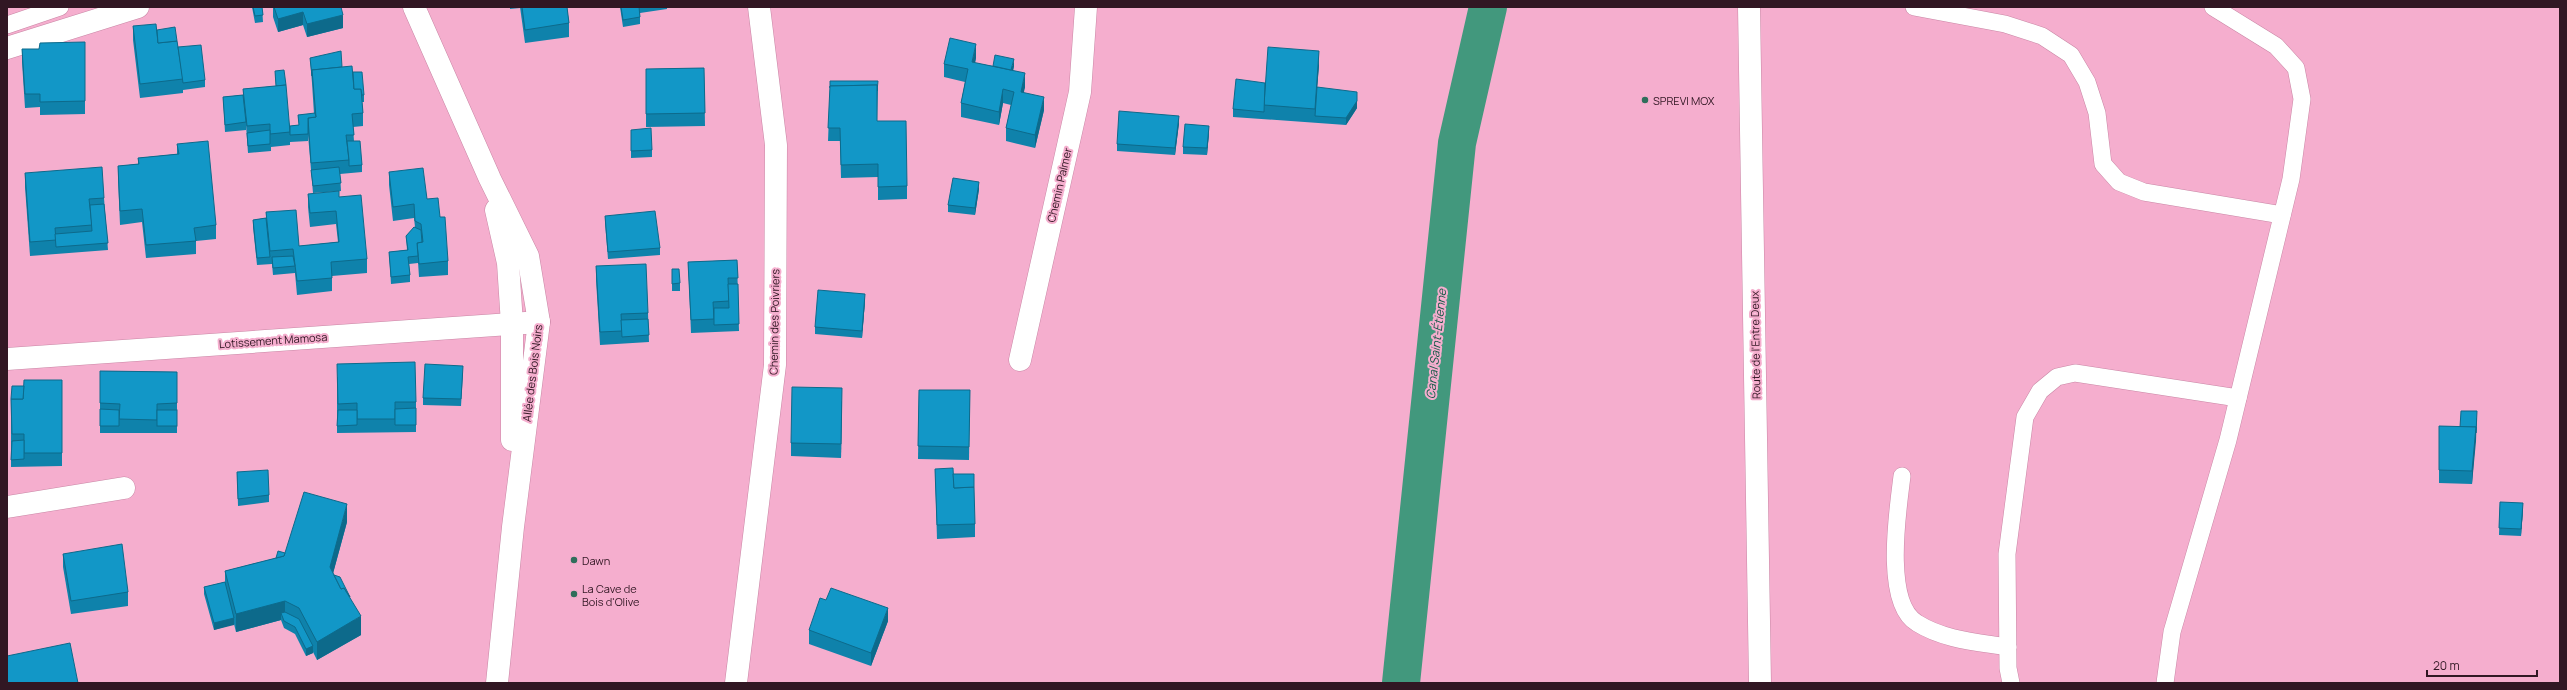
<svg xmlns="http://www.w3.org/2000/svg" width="2567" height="690" font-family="Manrope,sans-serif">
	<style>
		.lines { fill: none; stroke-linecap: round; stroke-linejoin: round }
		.canal { stroke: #42987d; stroke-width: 38 }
		.lane-casing { stroke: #c986a5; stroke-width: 18 }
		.street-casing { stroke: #c986a5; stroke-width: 23 }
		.secondary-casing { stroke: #c986a5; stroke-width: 23 }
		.lane { stroke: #fff; stroke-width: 17 }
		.street { stroke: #fff; stroke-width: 22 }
		.secondary { stroke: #fff; stroke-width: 22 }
		.wall { fill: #0f82ab }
		.shaded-wall { fill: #0d6a8b }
		.building { fill: #1297c7; stroke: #0d6a8b }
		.poi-dot { fill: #2f6e5b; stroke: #f5aece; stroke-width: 1.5 }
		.labels { text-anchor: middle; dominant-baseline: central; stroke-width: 4; stroke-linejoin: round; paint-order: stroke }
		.poi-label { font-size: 11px; fill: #311723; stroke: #f5aece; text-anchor: start }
		.street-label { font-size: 11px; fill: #311723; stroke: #f5aece }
		.water-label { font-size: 12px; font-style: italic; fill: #155a47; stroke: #f5aece }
	</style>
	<rect width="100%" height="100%" fill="#f5aece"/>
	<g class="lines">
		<polyline class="canal" points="1401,683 1457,143 1488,7"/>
		<g class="lane-casing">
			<g id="lane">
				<polyline points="1914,7 2005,24 2042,36 2071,55 2087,82 2097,113 2103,164 2119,182 2144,192 2282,215"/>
				<polyline points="7,25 60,7"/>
				<path d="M1902,476C1898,509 1883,603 1917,623C1944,640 1977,642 2008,647"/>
				<polyline points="2011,683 2008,668 2007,554 2025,417 2040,391 2057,377 2075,373 2238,398"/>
				<polyline points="2165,683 2172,632 2228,440 2291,179 2302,99 2296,68 2276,46 2213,7"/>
			</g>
		</g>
		<g class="street-casing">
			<g id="street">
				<polyline points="7,48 138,7"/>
				<polyline points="7,359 539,322"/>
				<polyline points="1020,360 1080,92 1086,7"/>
				<polyline points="7,507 124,488"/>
				<polyline points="736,683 775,365 776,145 759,7"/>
			</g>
		</g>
		<g class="secondary-casing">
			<g id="secondary">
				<polyline points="414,7 490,179 528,256 539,322 513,527 497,683"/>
				<polyline points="1749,7 1760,683"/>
				<polyline points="496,210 508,263 512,324 512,440"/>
			</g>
		</g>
		<use href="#lane" class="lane"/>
		<use href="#street" class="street"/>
		<use href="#secondary" class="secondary"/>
	</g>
	<g class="wall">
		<polygon points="252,7 262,7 263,22 255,23"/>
		<polygon points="273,7 341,7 343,28 307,37 303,25 278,32 273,17"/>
		<polygon points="510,7 520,7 520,8 510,9"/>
		<polygon points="520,7 567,7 569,23 569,37 525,43"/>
		<polygon points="620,7 667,7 667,9 640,13 640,24 623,27"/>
		<polygon points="133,26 157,30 177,41 178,47 205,80 205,87 183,90 183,93 140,98 133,40"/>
		<polygon points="85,42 85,114 40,115 40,107 25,108 22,62 22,49 39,49"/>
		<polygon points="310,58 342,67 353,72 364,95 364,102 362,102 363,113 363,126 353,127 354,141 362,165 362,172 340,174 341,191 313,193 308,135 308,141 290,142 290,145 271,147 271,151 248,153 246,125 246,130 225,132 223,97 243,95 243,89 276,86 275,71 290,126 299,125 298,115 314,114 312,83"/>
		<polygon points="976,58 975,63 993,66 1014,66 1013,71 1025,87 1023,93 1044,110 1035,148 1006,141 1006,128 1011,105 1003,103 999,125 961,117 961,103 965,82 944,77 944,64"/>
		<polygon points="1319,65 1317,87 1357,108 1346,125 1233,117 1233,109 1265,83"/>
		<polygon points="704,68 705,126 646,127 646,69"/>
		<polygon points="878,88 877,121 907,186 907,199 878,200 878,177 841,178 840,141 828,141 830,90"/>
		<polygon points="1179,123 1175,155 1117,151 1117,144"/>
		<polygon points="631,130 652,150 652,157 631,158"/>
		<polygon points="1209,133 1207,155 1183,154 1183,147"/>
		<polygon points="177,144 216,225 216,239 196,241 196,254 146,258 142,222 120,225 118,179 118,166 138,164 138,158 177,154"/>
		<polygon points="389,172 427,199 440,217 448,261 448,275 419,277 418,262 418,263 409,264 410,275 410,282 391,284 389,252 407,250 406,236 415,227 414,218 393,221 389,185"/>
		<polygon points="25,173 104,198 108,250 30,256 25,187"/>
		<polygon points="979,189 975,215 948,212 948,205"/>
		<polygon points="308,194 339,197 367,259 367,273 332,276 332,291 297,295 295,273 273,275 272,264 257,265 253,227 253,220 266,218 266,212 299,246 338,242 336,224 310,227 308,207"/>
		<polygon points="605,216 660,248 660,255 608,259 605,223"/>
		<polygon points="737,260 739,331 691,333 688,262"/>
		<polygon points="596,266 648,313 649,342 600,345 596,280"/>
		<polygon points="672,269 680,283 680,291 672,291"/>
		<polygon points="865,301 862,338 815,334 815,327"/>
		<polygon points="100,371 177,372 177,433 100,433"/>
		<polygon points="463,373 461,406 423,405 423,398"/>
		<polygon points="337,377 416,402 416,432 337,433"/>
		<polygon points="62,380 62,466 11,467 11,399 24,386"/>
		<polygon points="919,390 970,390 969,460 918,459"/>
		<polygon points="842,401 841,458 791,456 791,443"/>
		<polygon points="2477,418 2472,484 2439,483 2439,426 2460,427"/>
		<polygon points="935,469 953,474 975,524 975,537 937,539"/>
		<polygon points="237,472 269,495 269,502 238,506"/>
		<polygon points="2500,502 2523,510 2521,536 2499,535"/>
		<polygon points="347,522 333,573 361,635 317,660 313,652 313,653 306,656 295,634 284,628 281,620 236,632 234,624 214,630 204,594 204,587 225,582 225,571 276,558 285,553"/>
		<polygon points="63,554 128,592 128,606 71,614 63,567"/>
		<polygon points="826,600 888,621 871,666 809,644 809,630"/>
	</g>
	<g class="shaded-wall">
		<polygon points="303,12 303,25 278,32 278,19"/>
		<polygon points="343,15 343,28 307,37 307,24"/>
		<polygon points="976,44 976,58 972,75 972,62"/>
		<polygon points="1319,51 1319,65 1315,116 1315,123 1315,109"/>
		<polygon points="1014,59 1014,66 1010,83 1010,76"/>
		<polygon points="1025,73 1025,87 1021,106 1021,92"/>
		<polygon points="1003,89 1003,103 999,125 999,112"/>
		<polygon points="1357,92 1357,108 1346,125 1346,118"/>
		<polygon points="1044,97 1044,110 1035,148 1035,135"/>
		<polygon points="1179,116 1179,123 1175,155 1175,148"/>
		<polygon points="1209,126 1209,133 1207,155 1207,148"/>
		<polygon points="979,182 979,189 975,215 975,208"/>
		<polygon points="865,294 865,301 862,338 862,331"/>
		<polygon points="842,388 842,401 841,458 841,444"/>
		<polygon points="2477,411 2476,441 2472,484 2472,471"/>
		<polygon points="2523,503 2523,510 2521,536 2521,529"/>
		<polygon points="347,504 347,522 331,581 330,567"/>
		<polygon points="285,601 285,619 281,613 281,620 236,632 236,614"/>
		<polygon points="888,608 888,621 871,666 871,653"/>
		<polygon points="361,616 361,635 317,660 317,642"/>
		<polygon points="234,618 234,625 214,630 214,623"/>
		<polygon points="313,646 313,653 306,656 306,649"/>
	</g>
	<g class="building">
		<polygon points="253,7 262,7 263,15 255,16"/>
		<polygon points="274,7 341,7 343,15 307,24 303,12 278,19"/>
		<polygon points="522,7 567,7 569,23 525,30"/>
		<polygon points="621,7 639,7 640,17 623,20"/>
		<polygon points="156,24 158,43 177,41 183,79 140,84 133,26"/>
		<polygon points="175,27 177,41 158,43 157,30"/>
		<polygon points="950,38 976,44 972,62 1025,73 1021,92 1044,97 1035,135 1006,128 1014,92 1003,89 999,112 961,103 968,69 944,64"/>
		<polygon points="85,42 85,101 40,102 40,94 25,94 22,49 39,49 40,43"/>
		<polygon points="201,45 205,80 183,83 178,47"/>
		<polygon points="1268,47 1319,51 1315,109 1264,105"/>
		<polygon points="341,51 342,67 312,70 312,76 310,58"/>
		<polygon points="995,55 1014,59 1011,70 993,66"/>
		<polygon points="352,66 354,89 361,89 363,113 352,114 354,135 346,135 349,160 311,163 308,118 316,117 312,70"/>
		<polygon points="704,68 705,113 646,114 646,69"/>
		<polygon points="284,70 286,85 276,86 275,71"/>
		<polygon points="353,72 362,72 364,95 362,95 361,89 354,89"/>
		<polygon points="1236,79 1265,83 1264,112 1233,109"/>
		<polygon points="830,81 878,81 877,91 877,85 830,86 830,88"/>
		<polygon points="286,85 290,132 270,134 270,124 247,126 243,89"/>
		<polygon points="877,85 877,121 906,121 907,186 878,187 878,164 841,165 840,128 828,128 830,86"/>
		<polygon points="1317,87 1357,92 1357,101 1346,118 1315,116"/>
		<polygon points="243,95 246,122 225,125 223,97"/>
		<polygon points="1119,111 1179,116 1175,148 1117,144"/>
		<polygon points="315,113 316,117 308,118 308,134 290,135 290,126 299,125 298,115"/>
		<polygon points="1185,124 1209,126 1207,148 1183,147"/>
		<polygon points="651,128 652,150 631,151 631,130"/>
		<polygon points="270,130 270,144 248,146 247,133"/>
		<polygon points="208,141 216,225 194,228 196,241 146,245 142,209 120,211 118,166 139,164 138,158 179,154 177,144"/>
		<polygon points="347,141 360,141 362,165 349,166 349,160"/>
		<polygon points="102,167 104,198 89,199 92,225 55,228 56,240 30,242 25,173"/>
		<polygon points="339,167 341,183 313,186 311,170"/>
		<polygon points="423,168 427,199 438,198 440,217 445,217 448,261 419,264 417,243 423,242 421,224 415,221 414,204 393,207 389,172"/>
		<polygon points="953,178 979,182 975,208 948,205"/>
		<polygon points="339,191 339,197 361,195 367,259 331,262 332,278 297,281 293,249 270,251 266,212 296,210 299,246 339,242 336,211 310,213 308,194"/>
		<polygon points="104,204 108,243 56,247 55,234 92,231 90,205"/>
		<polygon points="655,211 660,248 608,252 605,216"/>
		<polygon points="266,218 270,257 257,258 253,220"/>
		<polygon points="414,227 421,230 422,242 417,243 418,256 408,257 410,275 391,277 389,252 408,250 406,236"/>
		<polygon points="293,256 295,266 273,268 272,257"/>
		<polygon points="737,260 738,278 728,278 729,301 713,302 714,319 691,320 688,262"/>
		<polygon points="646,264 648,313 621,314 622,331 600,332 596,266"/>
		<polygon points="672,269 679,269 680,283 672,284"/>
		<polygon points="728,284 738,284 739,324 714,325 714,308 729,308"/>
		<polygon points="818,290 865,294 862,331 815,327"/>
		<polygon points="648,319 649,335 622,337 621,320"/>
		<polygon points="415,362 416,402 395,402 395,419 357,419 357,403 338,404 337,364"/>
		<polygon points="425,364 463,366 461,399 423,398"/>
		<polygon points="100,371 177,372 177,403 157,404 157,420 119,419 120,404 100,403"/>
		<polygon points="24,380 62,380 62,453 24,453 24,434 12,434 11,399 23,399"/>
		<polygon points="12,386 24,386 23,399 11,399"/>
		<polygon points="792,387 842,388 841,444 791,443"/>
		<polygon points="919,390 970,390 969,447 918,446"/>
		<polygon points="416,408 416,425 395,425 395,409"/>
		<polygon points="100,409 119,410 119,426 100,426"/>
		<rect x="157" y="410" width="20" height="16"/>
		<polygon points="338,410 357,410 357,425 337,426"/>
		<polygon points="2461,411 2477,411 2476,433 2476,427 2460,427"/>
		<polygon points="2439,426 2476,427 2472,471 2439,470"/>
		<polygon points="24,440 24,459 11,460 12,441"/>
		<polygon points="953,468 954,488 974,487 975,524 937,525 935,469"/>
		<polygon points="268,470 269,495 238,499 237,472"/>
		<polygon points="953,474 974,474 974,487 954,488"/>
		<polygon points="304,492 347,504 330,567 341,589 344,588 361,616 317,642 299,608 285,601 236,614 225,571 284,556"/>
		<polygon points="2500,502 2523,503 2521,529 2499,528"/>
		<polygon points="122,544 128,592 71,601 63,554"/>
		<polygon points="278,551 285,553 284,556 276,558"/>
		<polygon points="334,575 340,577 350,597 344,588 341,589"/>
		<polygon points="225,582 234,618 214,623 204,587"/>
		<polygon points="831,588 888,608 871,653 809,630 820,598 826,600"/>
		<polygon points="285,612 299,619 313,646 306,649 295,627 284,621 281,613"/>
		<polygon points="70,643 78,683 7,683 7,656"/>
	</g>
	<g class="poi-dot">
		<circle cx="1645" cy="100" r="4"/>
		<circle cx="574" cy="560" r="4"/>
		<circle cx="574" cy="594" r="4"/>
	</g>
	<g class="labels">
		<g class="poi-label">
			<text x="1653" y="100">SPREVI MOX</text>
			<text x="582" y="560">Dawn</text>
			<text x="582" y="588">La Cave de<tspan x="582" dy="13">Bois d'Olive</tspan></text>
		</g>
		<g class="street-label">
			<text transform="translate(1059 185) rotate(-77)">Chemin Palmer</text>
			<text transform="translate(774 322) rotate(-89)">Chemin des Poivriers</text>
			<text transform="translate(273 340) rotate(-4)">Lotissement Mamosa</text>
			<text transform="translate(1755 345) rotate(-91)">Route de l'Entre Deux</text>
			<text transform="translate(532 373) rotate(-83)">Allée des Bois Noirs</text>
		</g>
		<g class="water-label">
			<text transform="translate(1436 344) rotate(-84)">Canal Saint-Étienne</text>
		</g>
	</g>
	<rect width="2567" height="690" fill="none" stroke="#311723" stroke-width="16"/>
	<path d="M2427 670v6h110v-6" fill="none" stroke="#311723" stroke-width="2"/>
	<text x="2433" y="670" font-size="12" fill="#311723" stroke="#f5aece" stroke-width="3" paint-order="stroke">20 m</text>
</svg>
